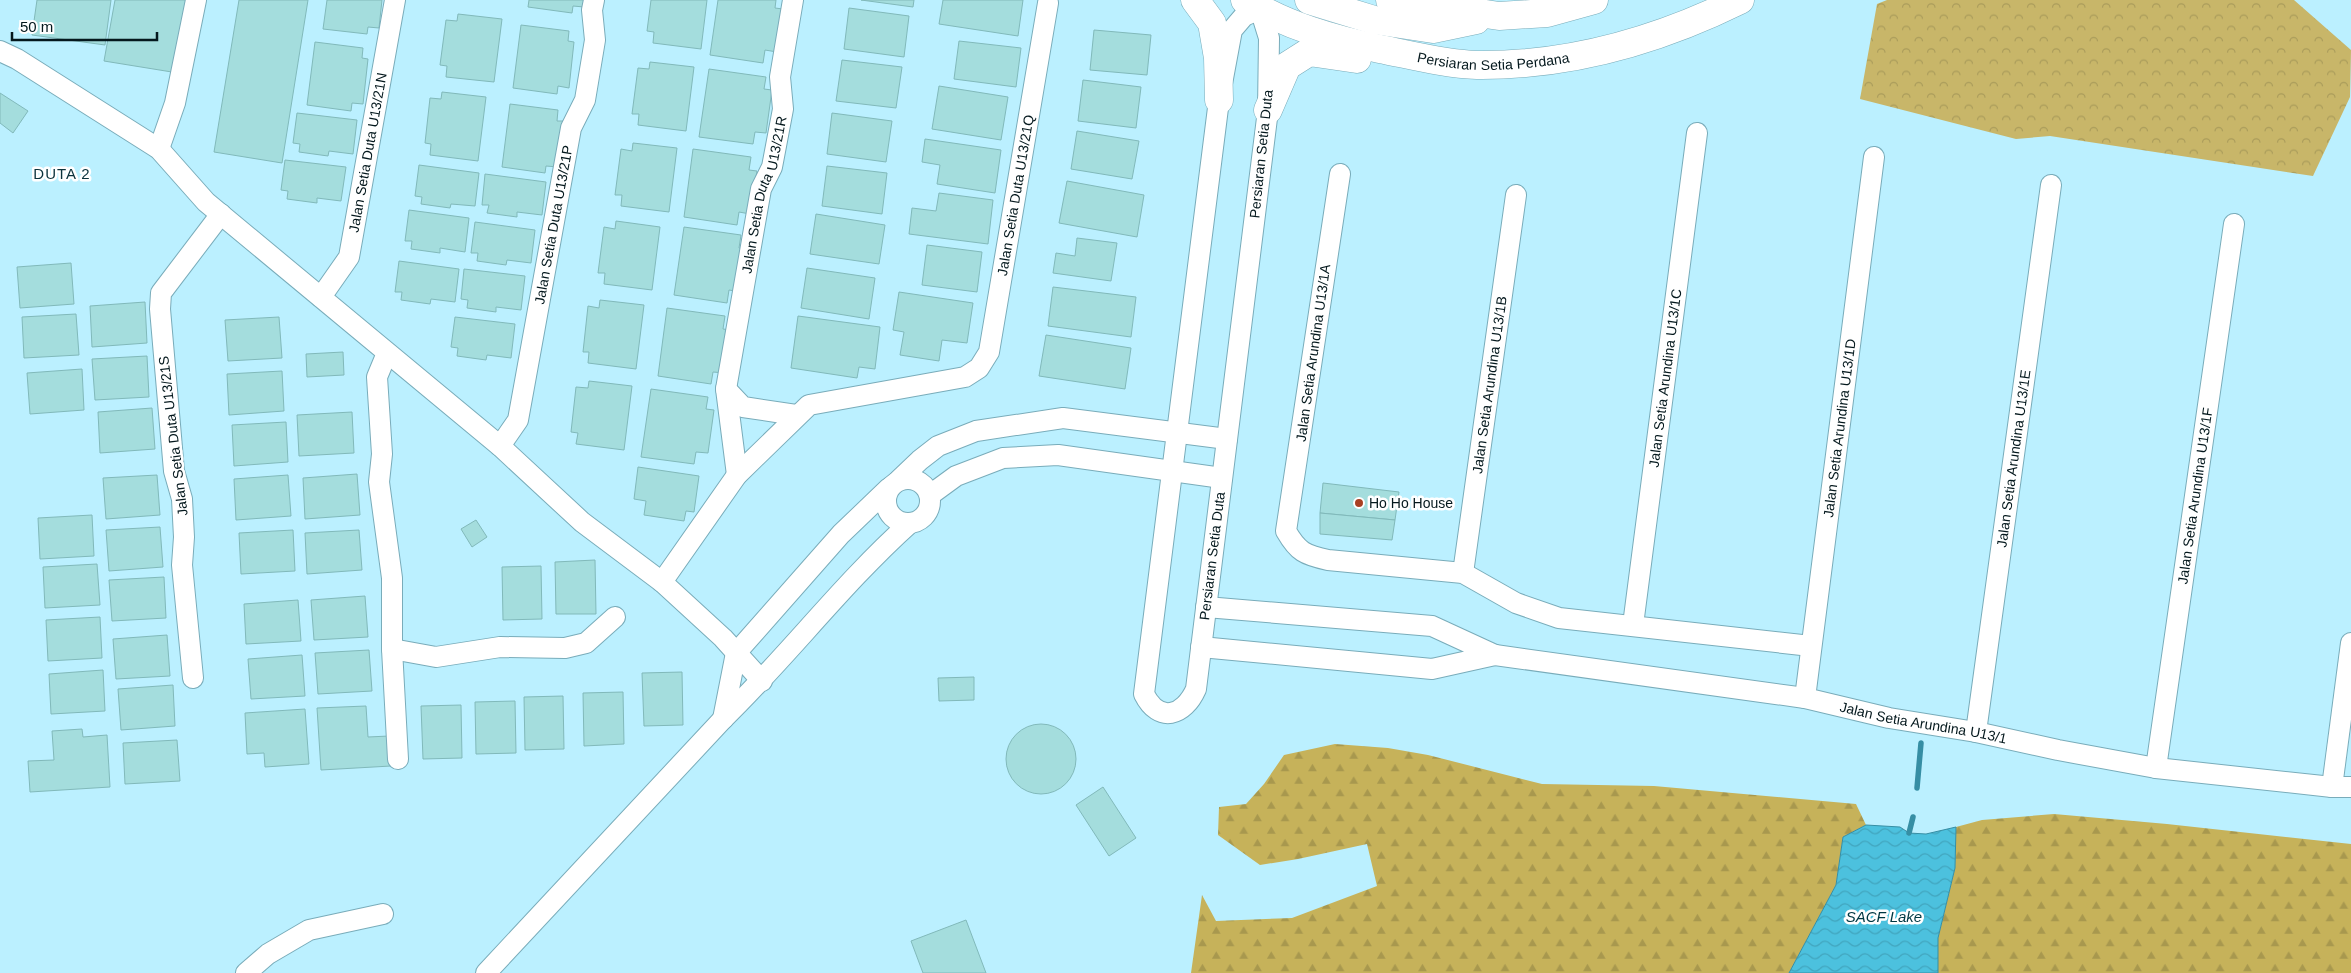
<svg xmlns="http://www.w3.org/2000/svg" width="2351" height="973" font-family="Arial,sans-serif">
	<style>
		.forest { fill: url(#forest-firs) }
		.park { fill: url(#park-crowns) }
		.water { fill: url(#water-waves); stroke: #368ea4 }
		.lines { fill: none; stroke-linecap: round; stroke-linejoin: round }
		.stream { stroke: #368ea4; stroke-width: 5.5 }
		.building { fill: #a4dddd; stroke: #81b9ba }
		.minor-casing { stroke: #79acba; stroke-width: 22 }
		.secondary-casing { stroke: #79acba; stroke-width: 29 }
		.minor { stroke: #fff; stroke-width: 20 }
		.secondary { stroke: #fff; stroke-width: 28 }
		.poi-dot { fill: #a94023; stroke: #fff; stroke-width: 2 }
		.labels { text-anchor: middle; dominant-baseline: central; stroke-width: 5; stroke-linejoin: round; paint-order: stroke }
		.street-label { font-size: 14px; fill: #04181d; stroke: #fff }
		.poi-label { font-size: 14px; fill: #04181d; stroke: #fff; text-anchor: start }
		.neighbourhood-label { font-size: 15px; letter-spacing: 1px; fill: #0a323c; stroke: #fff }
		.water-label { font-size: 15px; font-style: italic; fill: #003843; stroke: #fff }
	</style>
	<defs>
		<pattern id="forest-firs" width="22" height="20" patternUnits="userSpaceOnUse" patternTransform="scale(1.25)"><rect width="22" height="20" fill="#c6b25a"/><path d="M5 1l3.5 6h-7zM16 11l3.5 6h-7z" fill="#a8984e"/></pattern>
		<pattern id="park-crowns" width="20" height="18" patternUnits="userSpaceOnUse" patternTransform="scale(1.25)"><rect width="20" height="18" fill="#c8b669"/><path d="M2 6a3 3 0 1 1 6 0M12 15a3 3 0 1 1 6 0" fill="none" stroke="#aa9c5b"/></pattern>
		<pattern id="water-waves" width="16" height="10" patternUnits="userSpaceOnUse" patternTransform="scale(1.25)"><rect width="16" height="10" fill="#4cc1de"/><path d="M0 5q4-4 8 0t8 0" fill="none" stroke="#41a5be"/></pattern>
	</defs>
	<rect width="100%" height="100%" fill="#bbf0ff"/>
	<g class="forest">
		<polygon points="1335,744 1388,748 1428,755 1542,784 1654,786 1856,804 1866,825 1843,837 1836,885 1789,973 1191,973 1202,895 1216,921 1292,918 1377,886 1367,844 1298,859 1260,865 1218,835 1219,807 1246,804 1264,784 1284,755"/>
		<polygon points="2054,814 2167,824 2351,844 2351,973 1938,973 1938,938 1955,868 1956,827 1982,820"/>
	</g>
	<polygon class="park" points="1887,0 2294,0 2351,50 2350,97 2313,176 2050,136 2016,139 1860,99 1877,4"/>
	<polygon class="water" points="1866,825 1900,827 1909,833 1926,834 1956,827 1955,868 1938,938 1938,973 1789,973 1836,885 1843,837"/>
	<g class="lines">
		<g class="stream">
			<polyline points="1917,788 1921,743"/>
			<polyline points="1909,833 1913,817"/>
		</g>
	</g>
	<g class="building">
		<polygon points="37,0 111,0 105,45 32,35"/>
		<polygon points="115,0 190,0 178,73 104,61"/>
		<polygon points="239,0 308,0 282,163 214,152"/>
		<polygon points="327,0 382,0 379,28 368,27 367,34 323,29"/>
		<polygon points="529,0 585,0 584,7 573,6 572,13 528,7"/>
		<polygon points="651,0 707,0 701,49 653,43 654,32 647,31"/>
		<polygon points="718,0 776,0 775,8 783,9 777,52 765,50 763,63 710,55"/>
		<polygon points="861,0 914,0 913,7"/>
		<polygon points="943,0 1023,0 1018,36 939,24"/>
		<polygon points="849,8 909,16 904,57 844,49"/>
		<polygon points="458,14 502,19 494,82 446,77 447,66 440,65 446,20 457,21"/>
		<polygon points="521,25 569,31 568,41 574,42 569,88 558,86 557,94 513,88"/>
		<polygon points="1094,30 1151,35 1147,75 1090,70"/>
		<polygon points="959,41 1021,48 1016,87 954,79"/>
		<polygon points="315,42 363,48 362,58 368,59 363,104 352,103 351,111 307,105"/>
		<polygon points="842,60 902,67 896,108 836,101"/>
		<polygon points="650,62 694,67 686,131 638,125 639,114 632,114 638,68 649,69"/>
		<polygon points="709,69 766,77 764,89 772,90 766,133 755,132 753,144 699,137"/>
		<polygon points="1083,80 1141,87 1136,128 1078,121"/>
		<polygon points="939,86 1008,97 1001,140 932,129"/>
		<polygon points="442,92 486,97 478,161 430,155 431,144 425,143 430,98 441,99"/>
		<polygon points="0,93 28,111 13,133 0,123"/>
		<polygon points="510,104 558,110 557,121 563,121 558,167 546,166 545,173 502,167"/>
		<polygon points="297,113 357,120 353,154 329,151 328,156 299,152 300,144 293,143"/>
		<polygon points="832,113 892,121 886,162 827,154"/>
		<polygon points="1077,131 1139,141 1132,179 1071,169"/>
		<polygon points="925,139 1001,150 995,193 937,184 940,165 922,162"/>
		<polygon points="633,143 677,148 669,212 621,206 622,195 615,195 621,149 632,151"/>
		<polygon points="693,149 751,157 749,170 757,171 750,214 739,212 737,225 684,217"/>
		<polygon points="285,160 346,167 341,201 317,198 317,203 287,199 288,191 281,190"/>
		<polygon points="419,165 479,173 475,206 451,204 450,208 421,204 422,197 415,196"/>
		<polygon points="827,166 887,173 882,214 822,206"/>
		<polygon points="485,174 546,182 542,215 517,212 517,217 487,213 489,205 482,205"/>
		<polygon points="1067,181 1144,195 1137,237 1059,223"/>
		<polygon points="939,193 993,200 988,244 909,234 912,208 936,211"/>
		<polygon points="409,210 469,218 465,252 440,248 440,253 411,249 412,241 405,241"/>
		<polygon points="816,214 885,225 879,264 810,254"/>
		<polygon points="616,221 660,227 652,290 604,284 605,273 598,273 604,227 615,229"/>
		<polygon points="475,222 535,230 531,263 507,260 506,265 477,261 478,253 471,253"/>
		<polygon points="684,227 741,235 739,248 747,249 741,292 729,290 727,303 674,295"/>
		<polygon points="1077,238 1117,243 1111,281 1053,273 1056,253 1075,256"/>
		<polygon points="927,245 982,252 977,292 922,285"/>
		<polygon points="399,261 459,269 455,302 431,299 430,304 401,300 402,292 395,292"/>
		<polygon points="71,263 74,304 20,308 17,267"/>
		<polygon points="807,268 875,278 869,319 801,308"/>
		<polygon points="464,269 525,276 521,310 496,307 496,312 467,308 468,300 461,299"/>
		<polygon points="1053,287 1136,297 1131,337 1048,326"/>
		<polygon points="899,292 973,303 967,343 942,340 939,361 900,355 904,332 893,330"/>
		<polygon points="600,300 644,305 636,369 588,363 589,352 583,352 588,306 599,308"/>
		<polygon points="145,302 147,343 92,347 90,306"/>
		<polygon points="667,308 725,316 723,329 731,330 725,373 713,372 711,384 658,376"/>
		<polygon points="76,314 79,355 24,358 22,317"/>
		<polygon points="798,316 880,327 875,369 859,367 857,378 791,368"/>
		<polygon points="279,317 282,358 228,361 225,320"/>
		<polygon points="455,317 515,324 511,358 487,355 486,360 457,356 458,348 451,347"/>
		<polygon points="1046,335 1131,348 1125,389 1039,376"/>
		<polygon points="343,352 344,375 307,377 306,354"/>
		<polygon points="147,356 149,397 95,400 92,359"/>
		<polygon points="82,369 84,410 30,414 27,373"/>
		<polygon points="282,371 284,411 229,415 227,374"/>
		<polygon points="589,381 632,386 624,450 576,444 578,433 571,432 576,387 588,388"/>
		<polygon points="651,389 708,397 706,409 714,410 708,453 696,452 694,464 641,457"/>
		<polygon points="152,408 155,449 100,453 98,412"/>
		<polygon points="352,412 354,453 299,456 297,415"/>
		<polygon points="286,422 288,462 234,466 232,425"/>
		<polygon points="638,467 699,476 694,512 686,511 684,521 644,515 646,501 634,499"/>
		<polygon points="357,474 360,515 305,519 303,478"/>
		<polygon points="157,475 160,515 106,519 103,478"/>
		<polygon points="288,475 291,516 236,520 234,479"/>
		<polygon points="1323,483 1399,492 1395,520 1320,513"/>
		<polygon points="1320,513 1395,520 1392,540 1320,534"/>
		<polygon points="92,515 94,556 40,559 38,518"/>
		<polygon points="476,520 487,537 472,547 461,529"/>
		<polygon points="160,527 163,567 109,571 106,530"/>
		<polygon points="293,530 295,571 241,574 239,533"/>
		<polygon points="359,530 362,570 307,574 305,533"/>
		<polygon points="595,560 596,614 556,614 555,562"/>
		<polygon points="97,564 100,605 45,608 43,567"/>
		<polygon points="541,566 542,619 503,620 502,567"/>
		<polygon points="164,577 166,618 112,621 109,580"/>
		<polygon points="365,596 368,637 314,640 311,600"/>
		<polygon points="298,600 301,641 246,644 244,604"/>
		<polygon points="100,617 102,658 48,661 46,620"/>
		<polygon points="167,635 170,676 116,679 113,639"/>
		<polygon points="369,650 372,691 318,694 315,653"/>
		<polygon points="302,655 305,696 251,699 248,659"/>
		<polygon points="103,670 105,711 51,714 49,674"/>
		<polygon points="682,672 683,725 644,726 642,673"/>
		<polygon points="974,677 974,700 939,701 938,678"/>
		<polygon points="173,685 175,726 121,730 118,689"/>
		<polygon points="623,692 624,744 584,746 583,693"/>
		<polygon points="563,696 564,749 525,750 524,697"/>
		<polygon points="515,701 516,753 476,754 475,702"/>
		<polygon points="461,705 462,758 423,759 421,706"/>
		<polygon points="366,706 368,737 389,736 391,766 321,770 317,708"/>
		<polygon points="305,709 309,764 265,767 264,753 247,754 245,713"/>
		<circle cx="1041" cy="759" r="35"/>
		<polygon points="82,729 83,737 107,735 110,787 30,792 28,761 54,760 52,731"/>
		<polygon points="177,740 180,781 125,784 123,743"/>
		<polygon points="1103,787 1136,838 1109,856 1076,805"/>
		<polygon points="966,920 986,973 923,973 911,941"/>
	</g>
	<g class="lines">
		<g class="minor-casing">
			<g id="minor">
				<path d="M1260,9L1269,38L1268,110L1196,689C1184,716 1159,724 1144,694L1219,100L1232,30L1244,16Z"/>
				<polyline points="0,51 17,59 159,149 206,202 500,446 582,522 662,582 723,638 762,681"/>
				<polyline points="159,149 175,103 196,0"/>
				<path d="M1340,174L1286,531C1298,552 1305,555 1328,560L1463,573L1516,603L1559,618L1811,646"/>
				<path id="s1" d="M321,297L349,257L395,0"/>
				<polyline points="387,353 377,377 382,454 379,482 392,578 392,649 398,759"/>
				<polyline points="726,389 743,407 796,415"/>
				<path id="s2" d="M500,446L518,420L571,128L585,100L595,40L592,10L594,0"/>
				<path id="s3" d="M737,475L726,389L761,189L772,167L783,109L780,77L793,0"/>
				<circle cx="908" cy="501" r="22"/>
				<polyline points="899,480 920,460 938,446 976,431 1063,418 1227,439"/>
				<polyline points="930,495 956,476 1003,458 1058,455 1222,478"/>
				<path id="s4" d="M1463,573L1516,195"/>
				<path id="s5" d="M662,582L737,475L809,405L965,377L979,368L989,352L1048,3"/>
				<path id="s6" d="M1633,625L1697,133"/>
				<polyline points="1201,647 1432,669 1495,655 1432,626 1206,607"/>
				<polyline points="392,649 436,657 500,647 565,648 586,643 615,617"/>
				<path id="s7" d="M1495,655L1805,698L1889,718L1976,732L2058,750L2156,768L2332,787H2351"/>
				<polyline points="193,678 182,565 184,537 182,499 174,471 160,309 161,293 221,214"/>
				<path id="s8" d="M1805,698L1874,157"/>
				<polyline points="723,719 736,653 841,534 889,488"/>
				<path id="s9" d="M1976,732L2051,185"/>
				<path id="s10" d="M2156,768L2234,224"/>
				<polyline points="2332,787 2351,643"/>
				<polyline points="246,973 268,954 309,930 383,914"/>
				<path d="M486,973L723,719C788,656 842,584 910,523"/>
			</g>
		</g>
		<g class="secondary-casing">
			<g id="secondary">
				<polyline points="1195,0 1212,23 1218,58 1219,100"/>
				<path id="s11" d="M1245,0C1286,26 1333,39 1380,49C1411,55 1445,64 1477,65C1569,66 1659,40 1740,0"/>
				<polyline points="1309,0 1374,20 1433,29 1476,20"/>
				<polyline points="1390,0 1499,16 1547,13 1594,0"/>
				<polyline points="1268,110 1287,66 1309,52 1357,59"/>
			</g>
		</g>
		<use href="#minor" class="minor"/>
		<use href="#secondary" class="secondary"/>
	</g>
	<circle class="poi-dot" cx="1359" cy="503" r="5"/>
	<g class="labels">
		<g class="street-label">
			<text stroke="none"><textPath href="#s11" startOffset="259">Persiaran Setia Perdana</textPath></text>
			<text stroke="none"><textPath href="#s1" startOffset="155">Jalan Setia Duta U13/21N</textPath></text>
			<text transform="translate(1261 154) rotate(-84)">Persiaran Setia Duta</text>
			<text stroke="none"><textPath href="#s3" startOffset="285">Jalan Setia Duta U13/21R</textPath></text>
			<text stroke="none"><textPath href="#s5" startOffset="584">Jalan Setia Duta U13/21Q</textPath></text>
			<text stroke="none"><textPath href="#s2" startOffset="230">Jalan Setia Duta U13/21P</textPath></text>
			<text transform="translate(1313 353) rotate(-82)">Jalan Setia Arundina U13/1A</text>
			<text stroke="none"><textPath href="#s6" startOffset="249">Jalan Setia Arundina U13/1C</textPath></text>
			<text stroke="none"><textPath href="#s4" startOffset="190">Jalan Setia Arundina U13/1B</textPath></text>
			<text stroke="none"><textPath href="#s8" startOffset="272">Jalan Setia Arundina U13/1D</textPath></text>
			<text transform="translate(173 436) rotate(-97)">Jalan Setia Duta U13/21S</text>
			<text stroke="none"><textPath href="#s9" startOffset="276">Jalan Setia Arundina U13/1E</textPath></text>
			<text stroke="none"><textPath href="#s10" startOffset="275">Jalan Setia Arundina U13/1F</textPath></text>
			<text transform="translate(1212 556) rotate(-83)">Persiaran Setia Duta</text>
			<text stroke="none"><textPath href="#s7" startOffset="434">Jalan Setia Arundina U13/1</textPath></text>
		</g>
		<g class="poi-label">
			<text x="1369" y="503">Ho Ho House</text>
		</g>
		<g class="neighbourhood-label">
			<text x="62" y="173">DUTA 2</text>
		</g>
		<g class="water-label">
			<text x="1884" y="916">SACF Lake</text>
		</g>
	</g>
	<path d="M12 32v8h145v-8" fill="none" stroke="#04181d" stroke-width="2.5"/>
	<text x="20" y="32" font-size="15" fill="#04181d" stroke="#ffffff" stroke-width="4" paint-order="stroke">50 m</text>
</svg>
